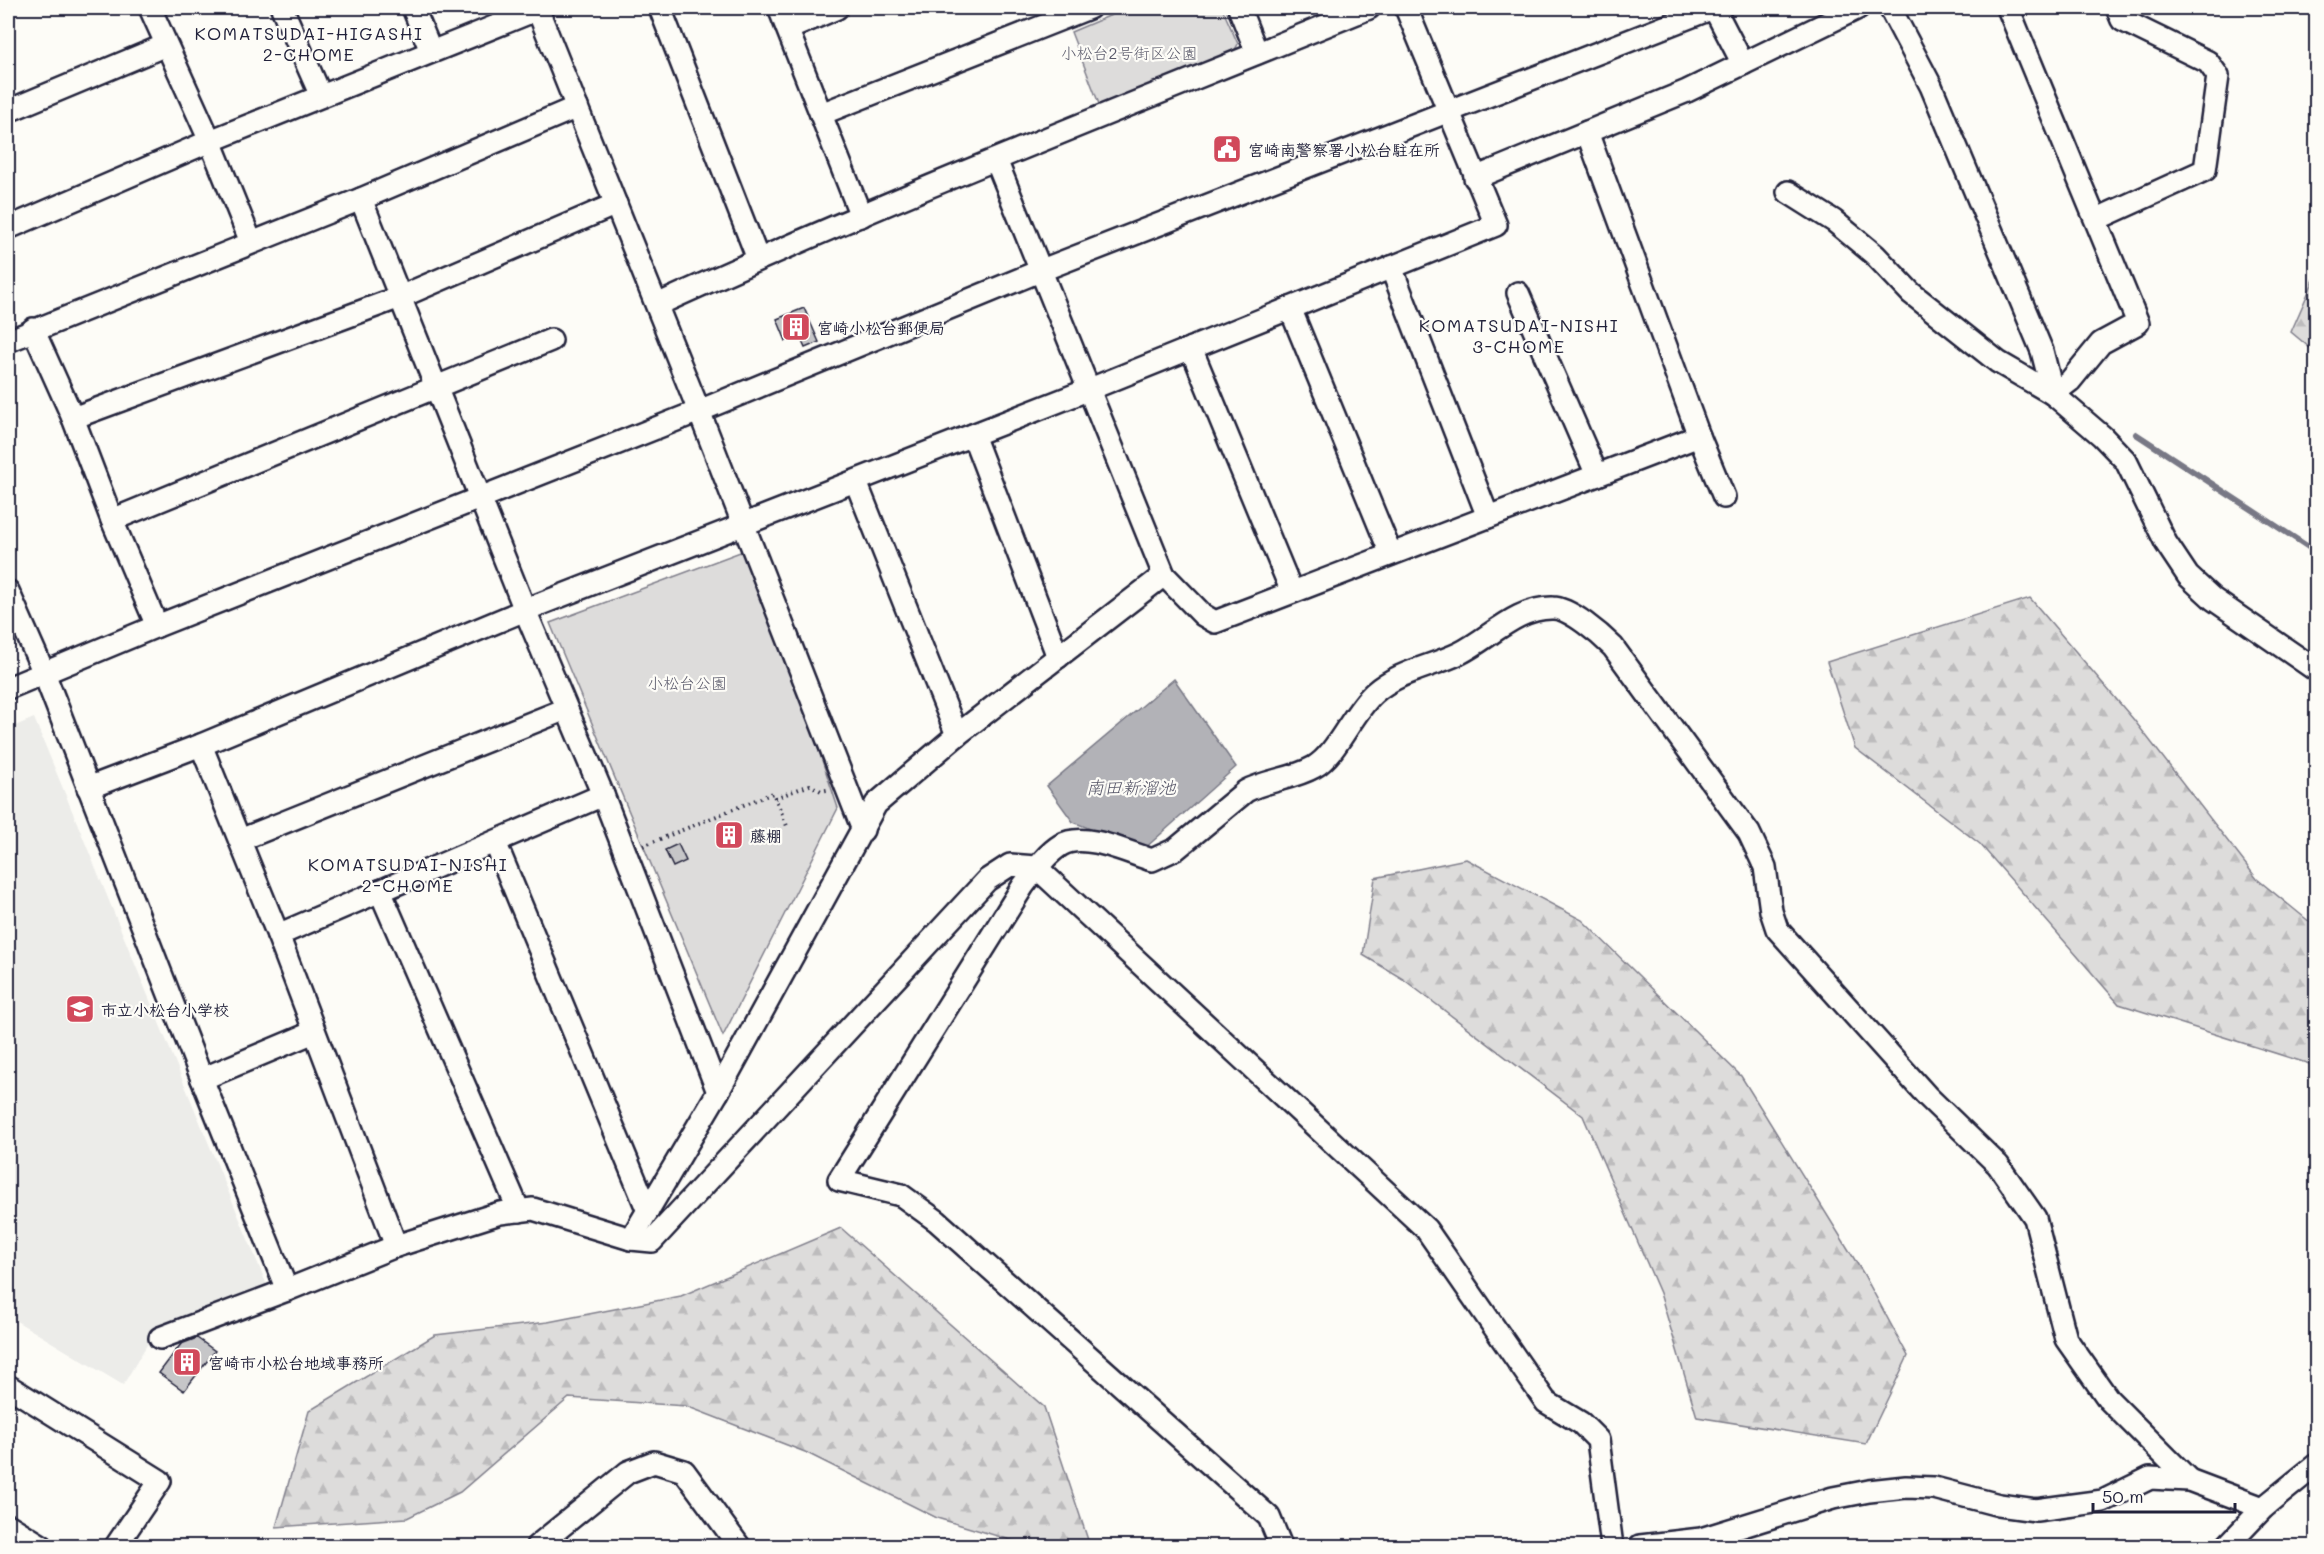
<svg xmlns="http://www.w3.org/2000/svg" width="2324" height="1554" font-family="Mali,'Klee One',sans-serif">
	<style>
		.built { fill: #ecece9 }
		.green { fill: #dddcdb; stroke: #807f8b; stroke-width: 1.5 }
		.forest { fill: url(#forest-firs); stroke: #807f8b; stroke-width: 1.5 }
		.water { fill: #b2b2b7; stroke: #787885; stroke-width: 1.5 }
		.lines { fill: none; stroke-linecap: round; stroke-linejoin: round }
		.stream { stroke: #787885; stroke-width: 6 }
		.building { fill: #c6c6c8; stroke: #22223b; stroke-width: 1.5 }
		.minor-casing { stroke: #22223b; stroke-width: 26 }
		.path { stroke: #22223b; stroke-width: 4; stroke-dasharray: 1.5 4.5; stroke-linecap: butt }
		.minor { stroke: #fdfcf7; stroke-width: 21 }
		.labels { text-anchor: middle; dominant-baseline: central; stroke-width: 4.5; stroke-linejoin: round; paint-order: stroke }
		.park-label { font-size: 16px; fill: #5a5a6b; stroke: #fdfcf7 }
		.poi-label { font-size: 16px; font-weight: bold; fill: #22223b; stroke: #fdfcf7; text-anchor: start }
		.neighbourhood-label { font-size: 18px; letter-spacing: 1.5px; fill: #22223b; stroke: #fdfcf7 }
		.water-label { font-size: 18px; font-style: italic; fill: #545466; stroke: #fdfcf7 }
	</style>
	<defs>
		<pattern id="forest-firs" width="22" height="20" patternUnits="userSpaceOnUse" patternTransform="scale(1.5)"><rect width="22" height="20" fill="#dddcdb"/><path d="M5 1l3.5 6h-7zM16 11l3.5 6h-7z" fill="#bdbcbd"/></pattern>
	</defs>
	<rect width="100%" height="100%" fill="#fdfcf7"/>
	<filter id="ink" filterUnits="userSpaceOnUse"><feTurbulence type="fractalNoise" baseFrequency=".0167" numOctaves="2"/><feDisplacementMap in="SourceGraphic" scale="12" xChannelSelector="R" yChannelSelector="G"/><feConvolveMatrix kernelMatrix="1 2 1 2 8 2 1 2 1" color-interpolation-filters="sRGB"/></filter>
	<g filter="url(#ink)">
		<polygon class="built" points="34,718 268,1288 151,1338 123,1385 8,1316 8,729"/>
		<g class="green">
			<polygon points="1128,8 1222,8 1238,44 1232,55 1101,109 1071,32"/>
			<polygon points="751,548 838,808 723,1036 550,623"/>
		</g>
		<g class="forest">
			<polygon points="2316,275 2316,353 2291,332"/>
			<polygon points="2030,598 2134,720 2257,879 2316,927 2316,1066 2119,1004 1980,844 1855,748 1827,662"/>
			<polygon points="1466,859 1582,920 1741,1076 1863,1273 1908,1356 1866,1444 1697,1417 1660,1293 1583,1116 1403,979 1363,955 1375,878"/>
			<polygon points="841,1228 1044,1407 1090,1546 1031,1546 937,1518 805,1452 686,1406 569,1398 460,1492 407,1518 276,1527 309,1411 435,1335 548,1322 681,1296"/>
		</g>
		<polygon class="water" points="1174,679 1236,767 1143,850 1073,822 1047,786"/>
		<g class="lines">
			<polyline class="stream" points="2136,434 2316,552"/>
		</g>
		<g class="building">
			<polygon points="804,308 819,342 805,348 799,335 786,341 777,319"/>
			<polygon points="678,844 686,861 673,867 665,850"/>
			<polygon points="197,1338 215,1351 184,1391 159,1373 181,1344"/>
		</g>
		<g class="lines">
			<g class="minor-casing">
				<g id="minor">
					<polyline points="150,8 210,141 251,242"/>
					<polyline points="282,8 321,96"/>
					<polyline points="413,8 431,51"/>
					<polyline points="537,8 699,411 863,830"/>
					<polyline points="660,8 758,259"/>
					<polyline points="779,8 861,216"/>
					<polyline points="1239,8 1257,53"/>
					<polyline points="1714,8 1743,64"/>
					<polyline points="1890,8 1931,86 2042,351 2053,394"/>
					<polyline points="2008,8 2138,323 2101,343 2070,381 2053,394"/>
					<polyline points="788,29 837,8"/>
					<polyline points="8,111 166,45"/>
					<polyline points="821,114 1089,8"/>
					<polyline points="1587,132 1699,436 1724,497"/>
					<polyline points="996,160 1164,575 1203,615 1215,622 1699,436"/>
					<polyline points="1475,178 1687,91 1858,8"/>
					<polyline points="1788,192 1834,221 1875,255 1911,293 1998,362 2053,394 2102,436 2126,461 2166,543 2188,576 2213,599 2316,670"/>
					<polyline points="361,199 525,610 603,795 718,1092"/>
					<polyline points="2097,219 2205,170 2218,76 2208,62 2122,20 2117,8"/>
					<polyline points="8,228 210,141 541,8"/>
					<polyline points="1391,267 1488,517"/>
					<polyline points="1518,293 1597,475"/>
					<path d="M657,305C891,198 1131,105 1369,8"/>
					<polyline points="1290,308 1391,554"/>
					<polyline points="33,329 73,418 112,520 157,626"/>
					<polyline points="8,341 361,199 577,107"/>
					<polyline points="1191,348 1292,592"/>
					<polyline points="73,418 400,297 616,204"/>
					<polyline points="973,435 1058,657"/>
					<polyline points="856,482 957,735"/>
					<polyline points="112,520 551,340"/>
					<polyline points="8,591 44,673 202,1079 287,1290 396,1246 500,1213 533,1209 631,1239 652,1241 987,880 1010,865 1036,867 1426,1229 1546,1402 1581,1423 1598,1440 1612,1546"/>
					<polyline points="8,688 157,626 699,411 1042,270 1713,8"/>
					<polyline points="201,745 278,935 396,1246"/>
					<polyline points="88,788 201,745 525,610 1090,389 1496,225 1406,8"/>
					<polyline points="240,840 566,709"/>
					<polyline points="495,842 648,1211"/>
					<polyline points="380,891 519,1211"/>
					<polyline points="278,935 603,795"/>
					<polyline points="202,1079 314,1032"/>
					<polyline points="631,1239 718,1092 876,804 957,735 1164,575"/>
					<polyline points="160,1338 287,1290"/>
					<polyline points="8,1386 160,1481 116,1546"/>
					<polyline points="8,1525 42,1546"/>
					<polyline points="537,1546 628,1472 654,1462 684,1471 739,1546"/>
					<path d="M1281,1546L1269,1517L937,1221L901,1195L839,1180L1023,886C1034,872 1046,854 1061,845C1084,831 1129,853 1152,860L1176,849L1246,791C1267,780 1293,779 1314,767C1337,754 1352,713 1374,693C1399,671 1431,667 1460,653C1490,638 1517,607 1553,608C1570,608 1601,635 1613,647L1749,833L1765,867L1771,911L1777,929L1927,1096L1998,1165L2035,1218L2066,1339L2109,1400L2189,1480"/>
					<polyline points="1640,1546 1701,1539 1833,1498 1869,1491 1906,1487 1934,1488 1999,1505 2036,1510 2103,1501 2150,1478 2189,1480 2263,1508"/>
					<polyline points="2227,1546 2263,1508 2316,1465"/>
				</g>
			</g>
			<g class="path">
				<polyline points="775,798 810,785 821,791 827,790"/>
				<polyline points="643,846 773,793 787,826"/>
			</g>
			<use href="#minor" class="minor"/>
		</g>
	</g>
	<defs>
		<g id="civic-square" transform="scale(1.5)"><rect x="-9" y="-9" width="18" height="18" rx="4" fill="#d1495b" stroke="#fdfcf7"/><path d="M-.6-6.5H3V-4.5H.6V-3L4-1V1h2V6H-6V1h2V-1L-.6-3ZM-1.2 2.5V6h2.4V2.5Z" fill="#fff"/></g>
		<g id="building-square" transform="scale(1.5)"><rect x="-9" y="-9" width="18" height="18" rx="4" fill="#d1495b" stroke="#fdfcf7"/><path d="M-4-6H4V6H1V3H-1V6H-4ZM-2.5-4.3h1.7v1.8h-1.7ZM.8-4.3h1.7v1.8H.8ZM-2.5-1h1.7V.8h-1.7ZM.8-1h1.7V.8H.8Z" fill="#fff"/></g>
		<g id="school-square" transform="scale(1.5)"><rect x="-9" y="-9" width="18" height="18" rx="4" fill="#d1495b" stroke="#fdfcf7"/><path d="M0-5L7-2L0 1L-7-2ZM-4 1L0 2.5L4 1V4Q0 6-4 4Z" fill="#fff"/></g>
	</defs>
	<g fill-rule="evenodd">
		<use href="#civic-square" x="1227" y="149"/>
		<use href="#building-square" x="796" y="327"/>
		<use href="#building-square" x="729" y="835"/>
		<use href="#school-square" x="80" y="1009"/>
		<use href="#building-square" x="187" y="1362"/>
	</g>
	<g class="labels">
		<g class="park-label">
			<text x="1129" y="52">小松台2号街区公園</text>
			<text x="687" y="682">小松台公園</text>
		</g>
		<g class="poi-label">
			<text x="1248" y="149">宮崎南警察署小松台駐在所</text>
			<text x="817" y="327">宮崎小松台郵便局</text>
			<text x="750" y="835">藤棚</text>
			<text x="101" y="1009">市立小松台小学校</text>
			<text x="208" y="1362">宮崎市小松台地域事務所</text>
		</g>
		<g class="neighbourhood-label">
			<text x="309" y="33">KOMATSUDAI-HIGASHI<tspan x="309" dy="21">2-CHOME</tspan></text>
			<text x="1519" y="325">KOMATSUDAI-NISHI<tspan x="1519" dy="21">3-CHOME</tspan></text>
			<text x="408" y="864">KOMATSUDAI-NISHI<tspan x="408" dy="21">2-CHOME</tspan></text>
		</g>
		<g class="water-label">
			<text x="1131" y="787">南田新溜池</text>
		</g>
	</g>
	<rect width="2324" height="1554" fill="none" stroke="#fdfcf7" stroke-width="30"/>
	<rect x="15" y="15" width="2294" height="1524" fill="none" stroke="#22223b" stroke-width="2" filter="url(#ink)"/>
	<path d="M2093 1503v9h142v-9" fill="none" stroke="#22223b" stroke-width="3"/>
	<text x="2102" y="1503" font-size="18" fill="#22223b" stroke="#fdfcf7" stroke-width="4.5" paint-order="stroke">50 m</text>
</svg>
